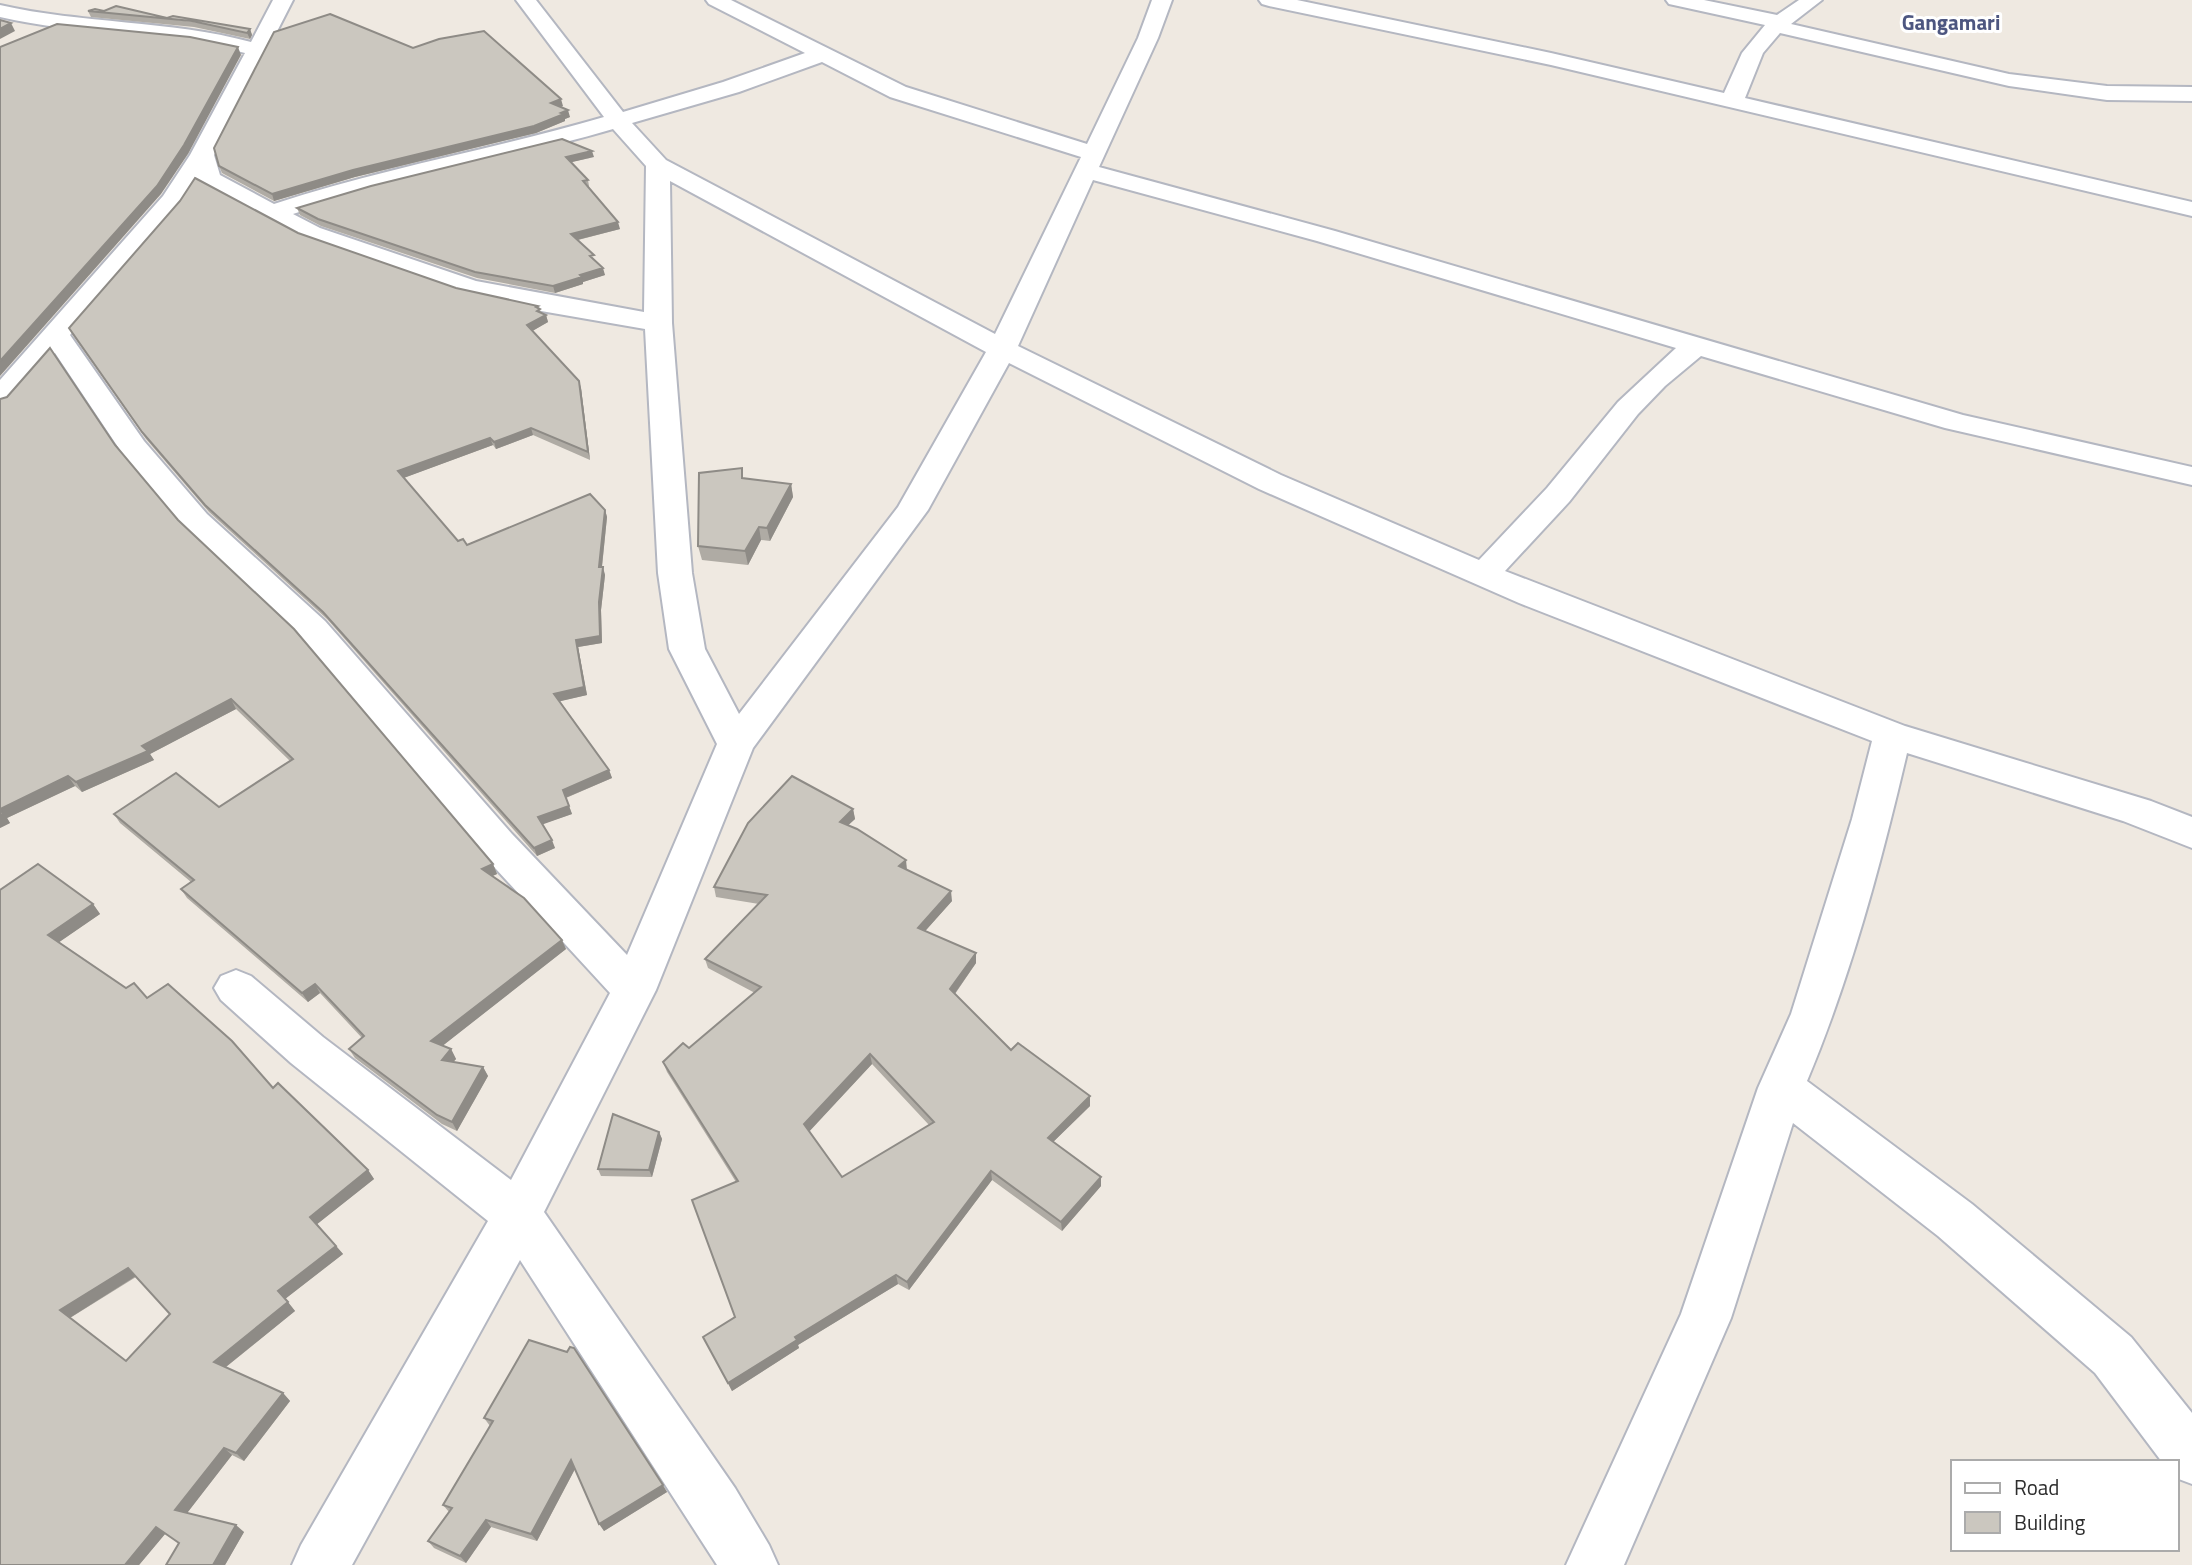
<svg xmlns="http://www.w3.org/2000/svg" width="2192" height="1565" font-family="'Titillium Web',sans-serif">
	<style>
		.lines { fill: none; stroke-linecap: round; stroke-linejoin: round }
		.minor-casing { stroke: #b4b7c1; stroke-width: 4 }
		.minor { fill: #fff; fill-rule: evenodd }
		.wall { fill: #afaba4; fill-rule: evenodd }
		.shaded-wall { fill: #8e8b86 }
		.building { fill: #cbc7bf; stroke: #8e8b86; stroke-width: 2; fill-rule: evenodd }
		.labels { text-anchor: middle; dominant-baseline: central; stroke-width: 6; stroke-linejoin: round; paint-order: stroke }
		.far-district-label { font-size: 21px; font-weight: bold; fill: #4d5680; stroke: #fff }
	</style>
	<rect width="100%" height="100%" fill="#efe9e1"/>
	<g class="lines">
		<g class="minor-casing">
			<g id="minor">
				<path d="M273,0H293L214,155L220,175L274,204C382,168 495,149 604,117L516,0H536L623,112L723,82L805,53L709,4L706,0H731L906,87L1087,144L1138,38L1152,0H1172L1158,38L1099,167L1335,231L1963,415L2192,467V485L1945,428L1701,356L1665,386L1638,414L1569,502L1505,571L1905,726L2151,801L2192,817V848L2123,821L1907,753C1881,864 1851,976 1807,1081L1972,1204L2131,1337L2192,1413V1484L2176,1478V1462H2162L2095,1373L1938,1236L1793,1123L1731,1318L1624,1565H1566L1681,1314L1758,1088L1791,1014L1852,819L1872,741L1519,603L1259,489L1009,363L928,510L753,748L656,990L544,1212L735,1488L769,1545L778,1565H717L520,1260L352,1565H292L301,1545L488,1221L291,1063L221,1000L214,988L221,976L236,970L251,976L323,1037L511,1180L610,993L484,856L301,637L185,528L122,453L55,353L10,404L0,407V380L163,196L190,155L245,53C165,31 81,36 0,17V5C83,24 169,20 251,42ZM822,62L890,97L1081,157L995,334L666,160L632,123L739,92ZM613,129L646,166L644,312L476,281L320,228L293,214C398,178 507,160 613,129ZM198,180L201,184L302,238L459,293L518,307L645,329L658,573L669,649L717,744L627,955L512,834L325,621L207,514L144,441L70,335L181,206ZM1093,180L1317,241L1676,348L1618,402L1547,488L1479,560L1281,475L1018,346ZM670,181L986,352L898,507L739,714L705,649L692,573L672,323Z"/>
				<polygon points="1259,0 1297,0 1551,53 1724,93 1742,53 1765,25 1669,4 1666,0 1704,0 1777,15 1799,0 1822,0 1791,24 2009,74 2107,86 2192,87 2192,101 2107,100 2009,86 1780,33 1763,53 1745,98 2192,202 2192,216 1551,65 1269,6 1262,4"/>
			</g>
		</g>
		<use href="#minor" class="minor"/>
	</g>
	<g class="wall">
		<polygon points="88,11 104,11 250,29 252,35 250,39 194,27 91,17"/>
		<polygon points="413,48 563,106 560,107 570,117 565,119 565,121 536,133 355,177 274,201 222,173 219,166"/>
		<polygon points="594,157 571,162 588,180 589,186 588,186 620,229 578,240 596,262 605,275 583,282 583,284 555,293 477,278 321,226 300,215 297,208"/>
		<polygon points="298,233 456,288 538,306 541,312 546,315 548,322 532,331 581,388 590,460 533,435 496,449 493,445 403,478 458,541 467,545 605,510 607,517 602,567 605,575 601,610 602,643 578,647 587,695 560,701 609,770 612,778 566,798 572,814 542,824 555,848 537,856 327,619 209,512 146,439 73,335 69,328"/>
		<polygon points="115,445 178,520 493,864 497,874 492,876 566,949 442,1046 451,1049 456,1059 453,1062 483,1067 488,1076 457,1131 442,1124 355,1058 349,1049 362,1038 320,993 308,1002 187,898 181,889 191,882 120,823 114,814 219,807 290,761 236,709 150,754 154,760 82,792 75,786 7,818 10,823 0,828"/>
		<polygon points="744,479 791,484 793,497 770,541 761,540 748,565 702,560 698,546"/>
		<path d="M853,809L855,819L848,825L907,870L952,901L925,931L976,963L955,994L1011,1050L1090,1096V1106L1053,1142L1101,1186L1062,1231L992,1180L909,1290L898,1284L798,1345L799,1348L732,1391L703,1337L735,1317L736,1182L667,1072L663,1062L689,1048L755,993L708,968L705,959L759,904L716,897L714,887ZM872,1064L929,1125L842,1177L809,1131Z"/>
		<path d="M0,890L93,904L100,914L59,942L126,988L147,998L273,1088L368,1170L374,1179L317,1224L343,1254L285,1299L295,1311L226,1367L283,1393L290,1401L244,1461L232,1455L187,1513L244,1532L225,1565H166L179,1543L165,1534L139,1565H0ZM136,1277L170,1314L126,1361L70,1318Z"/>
		<polygon points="659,1132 662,1139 652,1177 601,1176 598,1169"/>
		<polygon points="529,1340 667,1492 604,1531 575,1469 537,1541 491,1527 466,1563 434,1548 428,1541 449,1512 443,1505 490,1426 484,1418"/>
	</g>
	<g class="shaded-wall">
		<polygon points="11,23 15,31 0,39 0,29"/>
		<polygon points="250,29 252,35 250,39 247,33"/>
		<polygon points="238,47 241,55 188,154 161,194 0,376 0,361"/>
		<polygon points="561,99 563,106 553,110 551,103"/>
		<polygon points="568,110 570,117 565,119 565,121 536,133 355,177 274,201 272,194 353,170 561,113"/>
		<polygon points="592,151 594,157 568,163 566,157"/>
		<polygon points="618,222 620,229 573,241 571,234"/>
		<polygon points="603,268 605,275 583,282 583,284 555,293 553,286 580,275"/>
		<polygon points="546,315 548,322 529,333 527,325"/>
		<polygon points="579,381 581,388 590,460 588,452"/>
		<polygon points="531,428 533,435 496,449 494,442"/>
		<polygon points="490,438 493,445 401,479 398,471"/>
		<polygon points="791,484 793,497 770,541 767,528"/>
		<polygon points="605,510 607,517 601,575 599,567"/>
		<polygon points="759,527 761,540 748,565 745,551"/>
		<polygon points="603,567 605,575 601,610 602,643 578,647 587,695 557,702 554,694 576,640 599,602"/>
		<polygon points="231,699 236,709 150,754 154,760 82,792 76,782 142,746"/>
		<polygon points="609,770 612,778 565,798 563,790"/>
		<polygon points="68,776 75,786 7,818 10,823 0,828 0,809"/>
		<polygon points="569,806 572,814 541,825 538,817"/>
		<polygon points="853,809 855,819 841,832 840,822"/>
		<polygon points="552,840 555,848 537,856 534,848"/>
		<polygon points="906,860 907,870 899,866"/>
		<polygon points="493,864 497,874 486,879 482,869"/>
		<polygon points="951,891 952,901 919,938 918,928"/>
		<polygon points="93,904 100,914 55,945 48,935"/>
		<polygon points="562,940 566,949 436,1051 431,1041"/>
		<polygon points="976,953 976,963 951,999 950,989"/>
		<polygon points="315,984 320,993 308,1002 302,993"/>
		<polygon points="451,1049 456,1059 447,1069 442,1060"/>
		<polygon points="870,1054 872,1064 807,1134 804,1124"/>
		<polygon points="483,1067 488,1076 457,1131 452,1122"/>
		<polygon points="1090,1096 1090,1106 1048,1147 1048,1138"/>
		<polygon points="659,1132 662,1139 652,1177 649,1170"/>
		<polygon points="368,1170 374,1179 316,1225 310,1217"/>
		<polygon points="991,1171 992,1180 909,1290 907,1282"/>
		<polygon points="1101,1177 1101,1186 1062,1231 1061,1222"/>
		<polygon points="336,1246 343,1254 285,1299 278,1291"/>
		<polygon points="128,1268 136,1276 68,1319 60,1310"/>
		<polygon points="896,1275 898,1284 798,1345 799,1348 732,1391 728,1383 795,1337"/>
		<polygon points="288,1302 295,1311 222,1370 214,1362"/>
		<polygon points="283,1393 290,1401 244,1461 236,1453"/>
		<polygon points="224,1448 232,1455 184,1517 175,1510"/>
		<polygon points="571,1460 576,1467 537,1541 531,1534"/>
		<polygon points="663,1485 667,1492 604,1531 599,1524"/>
		<polygon points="486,1520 491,1527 466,1563 460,1556"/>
		<polygon points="236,1525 244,1532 225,1565 213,1565"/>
		<polygon points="156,1527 165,1534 139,1565 125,1565"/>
	</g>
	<g class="building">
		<polygon points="116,6 167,18 173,16 250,29 247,33 192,21 88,11 95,9 104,11"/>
		<polygon points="330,14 413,48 439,39 484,31 561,99 551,103 568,110 561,113 564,114 534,126 353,170 272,194 219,166 214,148 274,32"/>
		<polygon points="0,20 11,23 0,29"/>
		<polygon points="57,24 190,37 238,47 184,145 157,186 0,361 0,47"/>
		<polygon points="562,139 592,151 566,157 588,180 583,181 618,222 571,234 594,255 590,256 603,268 580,275 582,277 553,286 475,272 318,219 297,208 371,186"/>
		<polygon points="195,178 298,233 456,288 538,306 536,307 540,309 537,311 546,315 527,325 579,381 588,452 531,428 494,442 490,438 398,471 458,541 463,539 467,545 590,494 605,510 599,567 603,567 599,602 600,636 576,640 584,687 554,694 609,770 563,790 569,806 538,817 552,840 534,848 323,612 205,505 142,432 69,328 180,201"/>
		<polygon points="50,348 115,445 178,520 294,629 493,864 482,869 524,898 562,940 431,1041 451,1049 442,1060 483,1067 452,1122 437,1115 349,1049 364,1036 315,984 302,993 181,889 194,880 114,814 176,773 219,807 293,759 231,699 142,746 148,751 76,782 68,776 0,809 3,814 0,815 0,399 7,397"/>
		<polygon points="742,468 742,478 791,484 767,528 759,527 745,551 698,546 699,473"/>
		<path d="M792,776L853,809L840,822L857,829L906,860L899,866L951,891L918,928L976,953L950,989L1011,1050L1018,1043L1090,1096L1048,1138L1101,1177L1061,1222L991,1171L907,1282L896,1275L795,1337L797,1340L728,1383L703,1337L735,1317L692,1200L738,1181L663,1062L683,1043L689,1048L761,987L705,959L767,895L714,887L748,823ZM870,1054L934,1122L842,1177L804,1124Z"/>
		<path d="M38,864L93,904L48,935L126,988L134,983L147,998L168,984L232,1041L273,1088L278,1083L368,1170L310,1217L336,1246L278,1291L288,1302L214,1362L283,1393L236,1453L224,1448L175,1510L236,1525L213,1565H166L179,1543L156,1527L125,1565H0V890ZM128,1268L170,1314L126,1361L60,1310Z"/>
		<polygon points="613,1114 659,1132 649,1170 598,1169"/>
		<polygon points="529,1340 567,1352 570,1347 574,1348 663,1485 599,1524 571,1460 531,1534 486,1520 460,1556 428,1541 452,1508 443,1505 493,1421 484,1418"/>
	</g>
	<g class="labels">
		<g class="far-district-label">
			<text x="1951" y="22">Gangamari</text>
		</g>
	</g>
	<rect x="1951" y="1460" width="228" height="91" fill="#ffffff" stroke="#ababab" stroke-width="2"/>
	<rect x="1965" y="1483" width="35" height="10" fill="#ffffff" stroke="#ababab" stroke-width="2"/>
	<text x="2014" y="1495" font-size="21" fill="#2e2e2e">Road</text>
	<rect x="1965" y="1512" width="35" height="21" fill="#cbc7bf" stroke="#ababab" stroke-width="2"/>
	<text x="2014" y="1530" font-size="21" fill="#2e2e2e">Building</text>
</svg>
